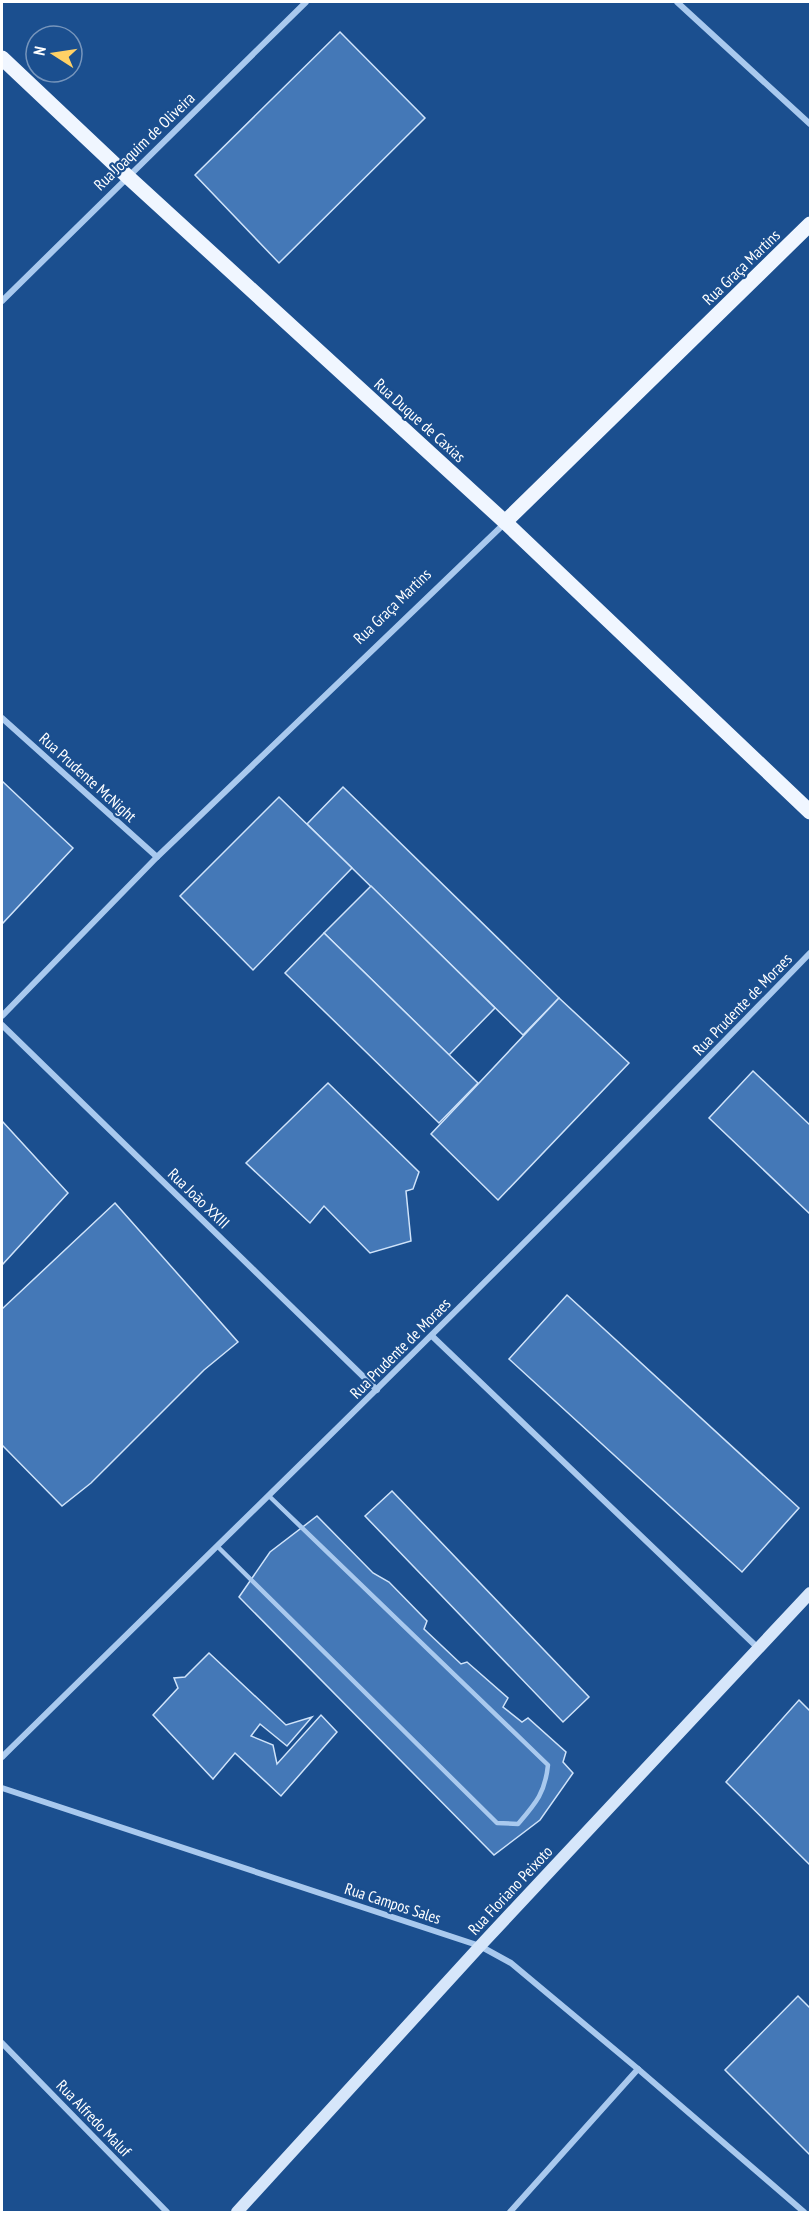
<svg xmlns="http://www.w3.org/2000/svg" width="812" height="2214" font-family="'PT Sans Narrow',sans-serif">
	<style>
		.building { fill: #4478b7; stroke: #cfe3fa; stroke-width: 1.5 }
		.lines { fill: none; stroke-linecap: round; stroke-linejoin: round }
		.service { stroke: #a9c9ee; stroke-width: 4.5 }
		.minor { stroke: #a9c9ee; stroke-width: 6 }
		.secondary { stroke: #d6e6fa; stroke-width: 12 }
		.primary { stroke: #f0f6ff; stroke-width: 15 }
		.labels { text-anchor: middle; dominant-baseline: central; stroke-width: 4.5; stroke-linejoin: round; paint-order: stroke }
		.street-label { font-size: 16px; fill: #fff; stroke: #1b4f8f }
	</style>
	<rect width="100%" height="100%" fill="#1b4f8f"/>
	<g class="building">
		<polygon points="340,32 425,118 279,263 195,175"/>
		<polygon points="2,781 73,848 2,924"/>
		<polygon points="343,787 559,998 523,1035 307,824"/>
		<polygon points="279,797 352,868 253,970 180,896"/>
		<polygon points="371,886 495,1008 449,1055 324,933"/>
		<polygon points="324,933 478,1083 439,1123 285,973"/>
		<polygon points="559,998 629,1063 498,1200 431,1134"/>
		<polygon points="753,1071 810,1125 810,1214 709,1118"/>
		<polygon points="328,1083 419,1172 413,1189 406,1191 411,1241 370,1253 324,1206 310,1223 246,1163"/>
		<polygon points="2,1121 68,1193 2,1265"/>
		<polygon points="115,1203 238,1342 204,1370 91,1483 62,1506 2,1445 2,1309"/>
		<polygon points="567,1295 799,1508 742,1572 509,1359"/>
		<polygon points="392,1491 589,1697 563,1722 365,1516"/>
		<polygon points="317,1516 373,1573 389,1582 427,1621 424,1629 461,1664 467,1662 508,1698 503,1707 522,1722 528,1718 566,1752 563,1762 573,1773 540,1820 494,1855 239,1597 270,1552"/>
		<polygon points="209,1653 286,1725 312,1717 287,1746 260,1724 251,1736 273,1745 277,1764 321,1715 337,1732 281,1796 235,1753 213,1779 153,1715 178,1688 174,1678 185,1677"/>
		<polygon points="799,1700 810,1711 810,1865 726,1782"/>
		<polygon points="798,1996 810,2008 810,2155 725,2070"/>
	</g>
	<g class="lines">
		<path class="service" d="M217,1546L497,1823L518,1824C536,1803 545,1793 548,1765L269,1496"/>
		<g class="minor">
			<polyline points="677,2 810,124"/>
			<polyline points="2,301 306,2"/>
			<polyline points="2,718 157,857"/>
			<polyline points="2,1016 157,857 505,523"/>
			<polyline points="2,1025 377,1390"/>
			<polyline points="432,1336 758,1648"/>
			<path d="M2,1757C273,1491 546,1226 810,953"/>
			<polyline points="2,1788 480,1946 511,1963 638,2069 804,2212"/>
			<polyline points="2,2043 167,2212"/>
			<polyline points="510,2212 638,2069"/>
		</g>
		<polyline class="secondary" points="237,2212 480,1946 810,1593"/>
		<g class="primary">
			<polyline points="2,58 127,176 505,522 810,812"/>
			<polyline points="505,522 810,224"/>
		</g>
	</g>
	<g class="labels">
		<g class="street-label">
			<text transform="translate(144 141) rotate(-44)">Rua Joaquim de Oliveira</text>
			<text transform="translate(741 267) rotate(-44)">Rua Graça Martins</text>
			<text transform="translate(420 420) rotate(42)">Rua Duque de Caxias</text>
			<text transform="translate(392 606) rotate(-44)">Rua Graça Martins</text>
			<text transform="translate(88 777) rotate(42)">Rua Prudente McNight</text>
			<text transform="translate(742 1004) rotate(-46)">Rua Prudente de Moraes</text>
			<text transform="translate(199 1198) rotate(44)">Rua João XXIII</text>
			<text transform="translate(400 1348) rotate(-45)">Rua Prudente de Moraes</text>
			<text transform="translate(510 1890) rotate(-47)">Rua Floriano Peixoto</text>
			<text transform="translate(393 1903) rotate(18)">Rua Campos Sales</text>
			<text transform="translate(94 2118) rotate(46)">Rua Alfredo Maluf</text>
		</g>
	</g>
	<rect width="812" height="2214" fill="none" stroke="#ffffff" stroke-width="6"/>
	<g transform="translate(54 54) rotate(282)"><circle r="28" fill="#1b4f8f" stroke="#7695bc" stroke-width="1.5"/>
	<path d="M0-4.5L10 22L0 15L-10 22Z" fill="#ffd166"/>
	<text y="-9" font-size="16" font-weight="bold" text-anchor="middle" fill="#ffffff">N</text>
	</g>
</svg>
